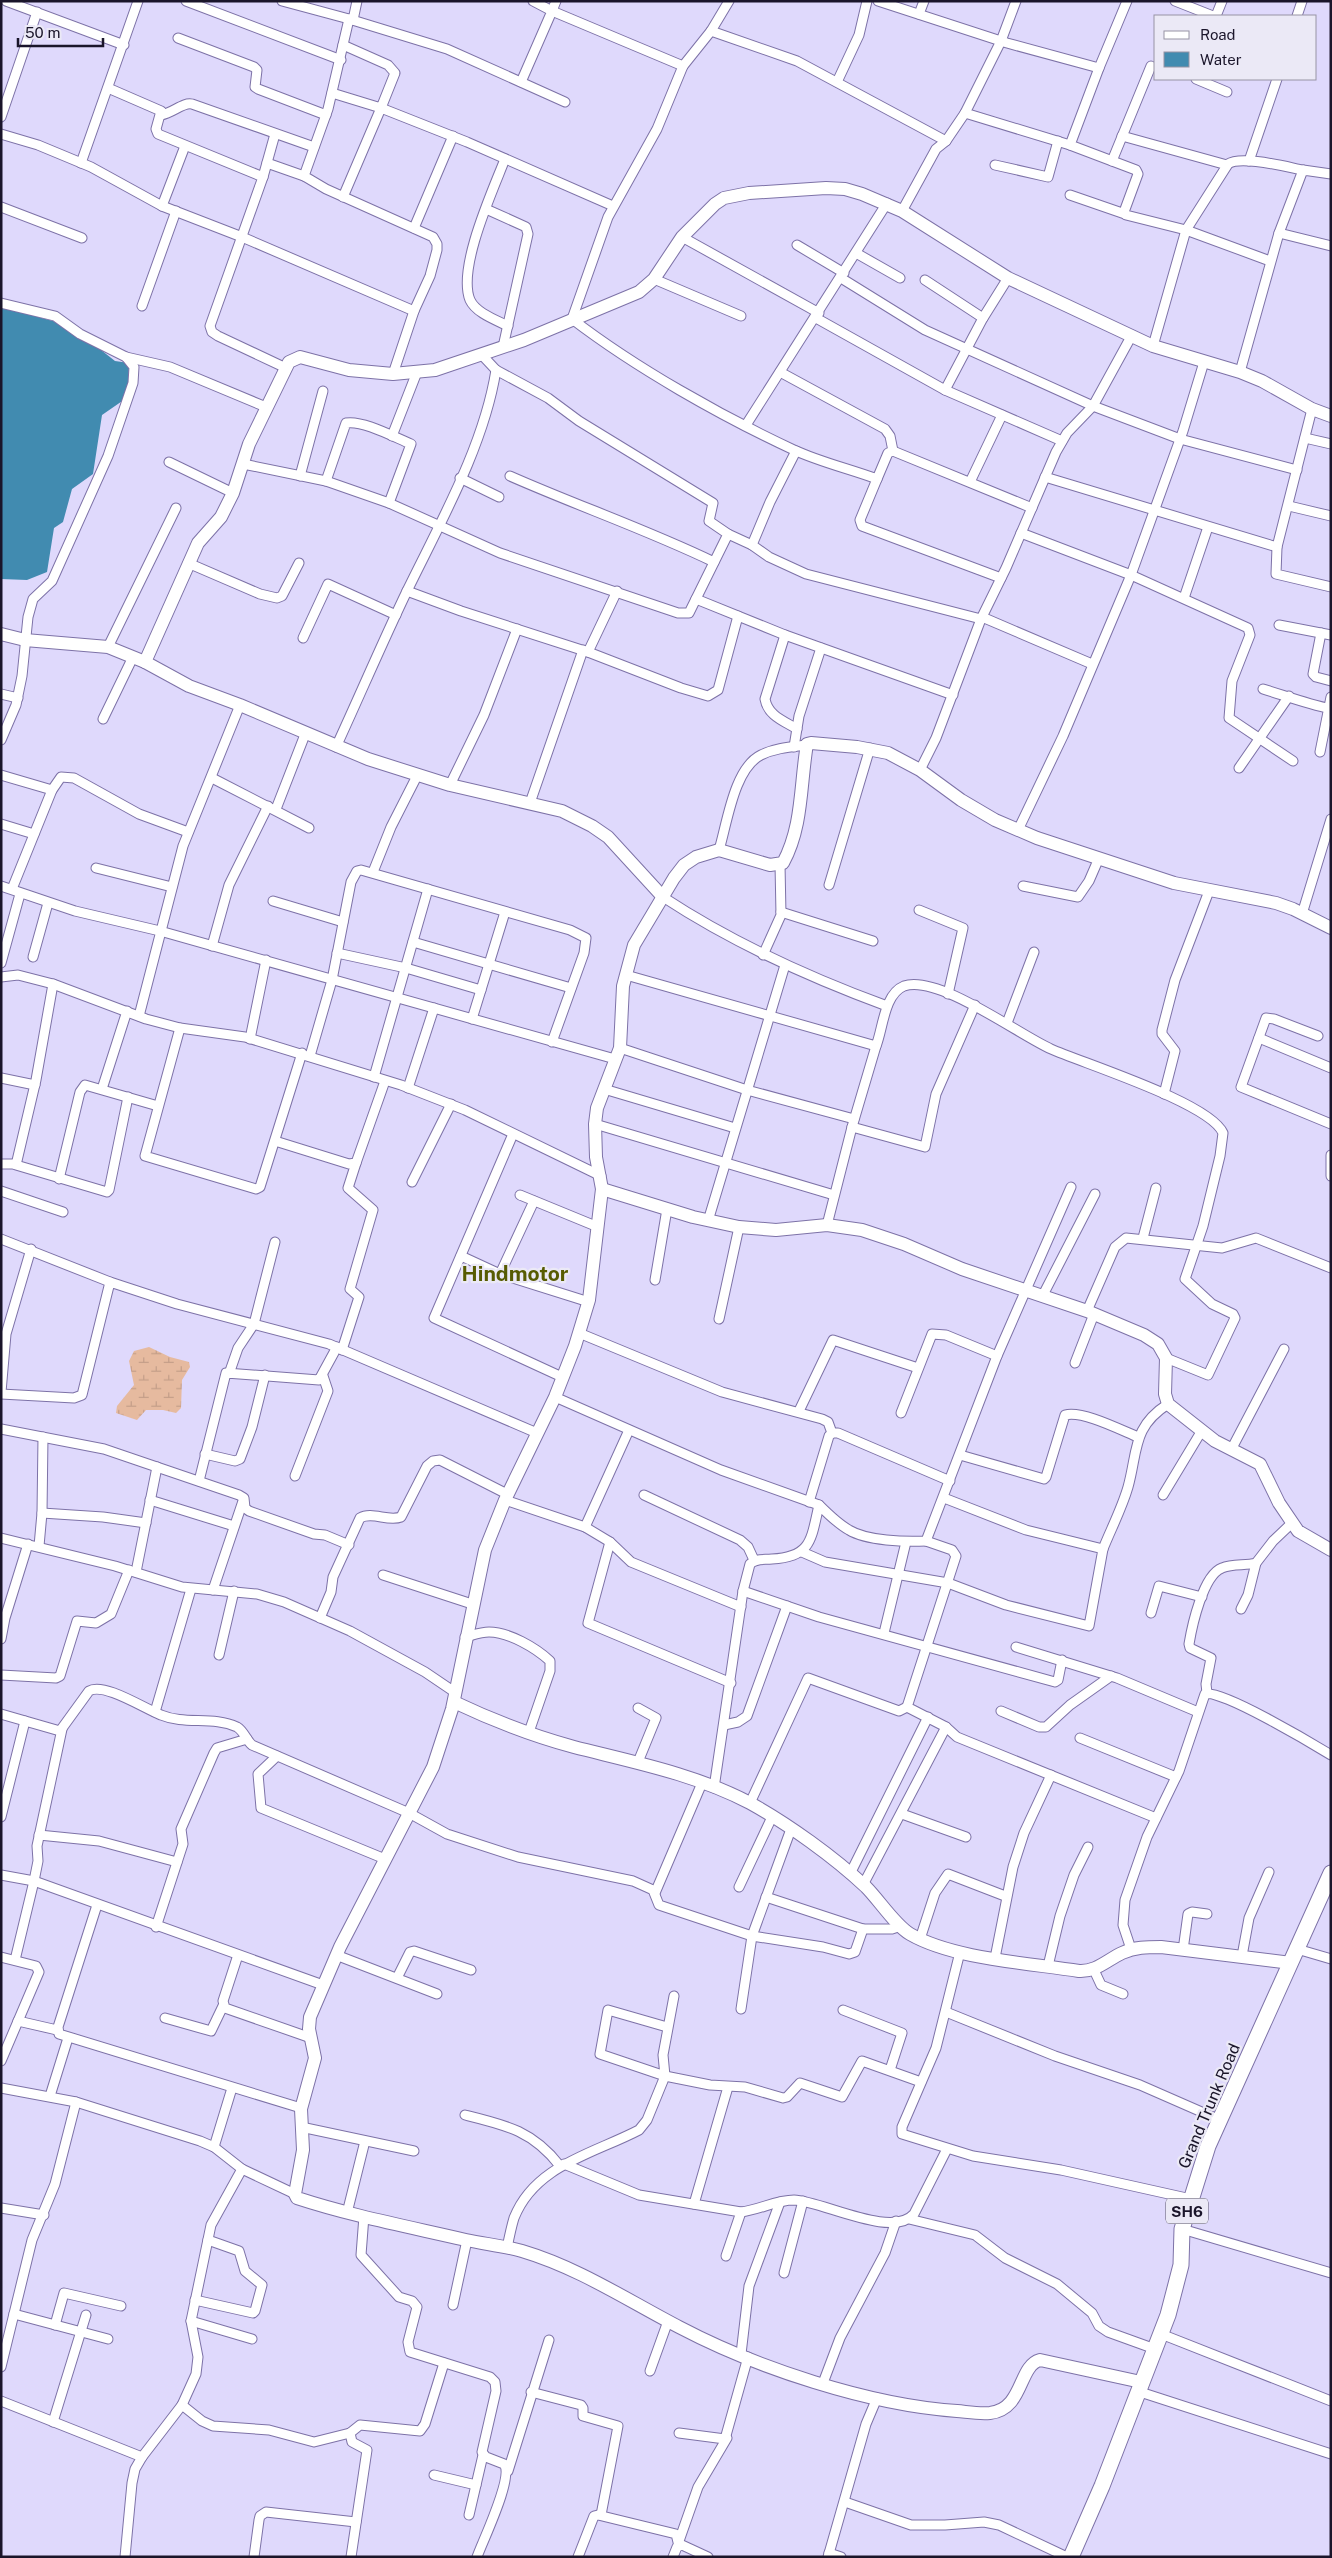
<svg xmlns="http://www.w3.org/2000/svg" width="1332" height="2558" font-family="'Public Sans',sans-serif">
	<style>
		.wetland { fill: url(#wetland-marsh) }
		.water { fill: #418bb0 }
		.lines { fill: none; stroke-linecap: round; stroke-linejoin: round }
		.street-casing { stroke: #7d72a7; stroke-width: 11 }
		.secondary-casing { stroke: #7d72a7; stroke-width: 14 }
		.primary-casing { stroke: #7d72a7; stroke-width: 17 }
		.street { stroke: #fff; stroke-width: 9 }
		.secondary { stroke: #fff; stroke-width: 12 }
		.primary { stroke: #fff; stroke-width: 15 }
		.labels { text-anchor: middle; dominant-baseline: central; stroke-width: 4.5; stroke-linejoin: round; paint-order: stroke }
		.shield { fill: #ebe9f6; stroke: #595567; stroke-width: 1 }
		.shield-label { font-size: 15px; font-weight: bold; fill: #1a152a }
		.street-label { font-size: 16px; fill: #1a152a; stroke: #ebe9f6 }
		.district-label { font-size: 21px; font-weight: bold; fill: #575b02; stroke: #ebe9f6 }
	</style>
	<defs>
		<pattern id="wetland-marsh" width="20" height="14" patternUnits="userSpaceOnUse" patternTransform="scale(1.25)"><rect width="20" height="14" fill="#e6ba9f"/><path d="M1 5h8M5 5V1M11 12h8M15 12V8" fill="none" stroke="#c59f89"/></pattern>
	</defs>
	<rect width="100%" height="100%" fill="#dfd9fc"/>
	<polygon class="wetland" points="149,1347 170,1357 189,1362 190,1367 182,1380 181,1408 176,1413 163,1410 146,1410 137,1420 116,1413 117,1406 134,1385 129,1361 134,1351"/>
	<polygon class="water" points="1,307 53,321 101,350 115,361 129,363 128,397 102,415 93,474 72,489 63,522 54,528 47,572 27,580 1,579"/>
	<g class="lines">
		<g class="street-casing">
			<g id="street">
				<polyline points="6,1 124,45"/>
				<polyline points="186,1 341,60"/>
				<polyline points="282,1 349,19"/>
				<polyline points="556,1 552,11 683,66"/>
				<path d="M729,1L711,31L683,66L657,129L608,217L572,319C636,368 721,416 794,450C820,462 850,469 877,479L888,453L893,451L1032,508"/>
				<polyline points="878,1 1007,43 1099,68 1127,1"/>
				<polyline points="1016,1 1001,41 965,113 1070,145"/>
				<polyline points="1175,1 1213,16"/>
				<polyline points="919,14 924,1"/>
				<polyline points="1216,16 1222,1"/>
				<polyline points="1297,16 1302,1"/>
				<polyline points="353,20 357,1"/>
				<polyline points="711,31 797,61 946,141"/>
				<polyline points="178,38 254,67 257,70 255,87 258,89 326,115"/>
				<polyline points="1099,68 1070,145 1136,170 1138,174 1124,212 1126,215 1186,230 1270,261"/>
				<polyline points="1196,79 1227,92"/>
				<polyline points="521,82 552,11 533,1"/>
				<polyline points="837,82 859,35 867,1"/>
				<polyline points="108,88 161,111 156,129 158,134 263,177 210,326 212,332 218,336 286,368"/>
				<polyline points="332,93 381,108 395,73 388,65 343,45"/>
				<path d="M161,115C173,113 183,102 192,104L314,147"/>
				<polyline points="1,117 37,12"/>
				<polyline points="1,134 38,145 91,167 162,206 242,237 414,311"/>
				<polyline points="1122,136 1227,165"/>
				<path d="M505,159C493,190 457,268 470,300C476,313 496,320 508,326"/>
				<polyline points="1112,161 1151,66"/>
				<polyline points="1249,161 1277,79"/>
				<polyline points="81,163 138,1"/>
				<polyline points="267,163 304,176"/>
				<polyline points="995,165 1048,177 1058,141"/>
				<polyline points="263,177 275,134"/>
				<polyline points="1070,195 1125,214"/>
				<polyline points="343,197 381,108 467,142 613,206"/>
				<polyline points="162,206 185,146"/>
				<polyline points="1,207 82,238"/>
				<polyline points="486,209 526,227 528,234 503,347"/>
				<polyline points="902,211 936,149 946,141 965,113"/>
				<polyline points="414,228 453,136"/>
				<polyline points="1279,233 1331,246"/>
				<polyline points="682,237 819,313"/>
				<polyline points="797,245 844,273"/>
				<polyline points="856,253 900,278"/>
				<polyline points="841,278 925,330 1093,406 1180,439 1297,470"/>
				<polyline points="654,279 741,316"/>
				<polyline points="925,280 983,318"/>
				<polyline points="1,303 55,316 80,334 126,357 134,367 133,383 108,456 52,581 33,599 28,617 22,676 16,705 1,740"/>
				<polyline points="142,306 176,211"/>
				<polyline points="816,318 945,390 983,318 1008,278"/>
				<path d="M1153,346L1186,230L1228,164C1241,155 1287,167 1303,170"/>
				<polyline points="126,357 170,367 266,407"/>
				<polyline points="780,372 885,429 890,436 893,451"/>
				<polyline points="1240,372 1279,233 1303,170 1331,174"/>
				<polyline points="393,374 414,311 430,276 437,250 437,244 433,237 326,189 304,176 328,109 349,19 447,49 565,102"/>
				<polyline points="945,390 1062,441"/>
				<polyline points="746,425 887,203"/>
				<polyline points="392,436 417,372"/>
				<polyline points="1305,438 1331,444"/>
				<polyline points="796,451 770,502 752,545 769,557 806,574 981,619"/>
				<polyline points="169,462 233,493"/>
				<polyline points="243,464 326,481 389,503 500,553 678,613 689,613 728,534 709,521 713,503 579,421 548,398 496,370 481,354"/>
				<polyline points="300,476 323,391"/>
				<path d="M510,476C578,506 648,530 714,562"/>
				<polyline points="1045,477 1277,547 1312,409"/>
				<polyline points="460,478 499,497"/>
				<polyline points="877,479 860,520 862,526 1001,578"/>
				<path d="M326,481L346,423C363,420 394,437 411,444L389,503"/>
				<polyline points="970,482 1002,415"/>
				<polyline points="1289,506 1331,516"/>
				<polyline points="1021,533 1131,575 1248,628 1250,635 1232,681 1229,718 1293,761"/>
				<polyline points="728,534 752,545"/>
				<polyline points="1277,547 1276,574 1331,587"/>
				<polyline points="188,563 260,594 277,598 282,596 299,563"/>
				<polyline points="407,591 461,611 588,652 617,591"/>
				<polyline points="1184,598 1208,527"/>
				<polyline points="696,599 785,635 953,695"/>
				<polyline points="982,617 1092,664"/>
				<polyline points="1279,625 1331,635"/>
				<polyline points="1321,633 1313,674 1316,677 1331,681"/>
				<path d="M785,635L765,699C768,716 784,721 797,729"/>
				<polyline points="303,638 328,584 396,615"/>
				<polyline points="108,647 176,508"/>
				<polyline points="588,652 681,688 708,696 718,690 738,616"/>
				<path d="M1263,689C1286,696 1307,704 1331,709"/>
				<polyline points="1,694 18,698"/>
				<polyline points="103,719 133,657"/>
				<path d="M336,747C360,695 382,643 407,591C440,523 484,446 496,370"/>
				<polyline points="794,747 799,716 821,648"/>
				<polyline points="1320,752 1331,697"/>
				<polyline points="1239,768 1289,696"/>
				<polyline points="920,770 936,738 981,619 1006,568 1056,452 1067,433 1093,406 1132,335"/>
				<polyline points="1,775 52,790"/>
				<polyline points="212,778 309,828"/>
				<polyline points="450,785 484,715 517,629"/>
				<polyline points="530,803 583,650"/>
				<polyline points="276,809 306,732"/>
				<polyline points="1,824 34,834"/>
				<polyline points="1018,830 1063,736 1131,575 1183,431 1204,362"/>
				<path d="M719,850C727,824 734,768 761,755C775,748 791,747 807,745"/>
				<polyline points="96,868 172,887"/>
				<polyline points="373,872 391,827 418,774"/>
				<polyline points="829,885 870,748"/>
				<polyline points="1,886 75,911 160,931 615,1059"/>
				<polyline points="1023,886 1078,897 1089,881 1099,858"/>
				<polyline points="12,889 52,790 61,777 74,778 139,814 188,832"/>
				<path d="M663,897C733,943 808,977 887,1006"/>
				<polyline points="273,901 343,922"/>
				<polyline points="919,910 963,928 948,994"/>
				<polyline points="781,912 873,941"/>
				<polyline points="1302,914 1331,819"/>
				<polyline points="413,942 571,988"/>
				<polyline points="212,946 229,885 268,806"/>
				<polyline points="337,953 406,968 481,990"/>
				<polyline points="763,955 781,915 780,864"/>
				<polyline points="33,957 48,903"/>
				<polyline points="1,963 20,894"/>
				<path d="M626,975L876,1046C883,1029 884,994 904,986C938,974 1019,1035 1051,1049C1085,1064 1210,1103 1223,1133L1220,1156L1203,1226L1185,1279L1212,1304L1233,1314L1235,1318L1208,1375L1166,1358"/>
				<polyline points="1,977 18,975 53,984 146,1019 180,1028 245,1037 401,1085 465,1110 601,1176"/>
				<polyline points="53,984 36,1080 16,1165 107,1192 109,1190 128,1097"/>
				<polyline points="139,1016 183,846 240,705"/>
				<polyline points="472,1019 505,912"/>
				<polyline points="1007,1023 1034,952"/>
				<polyline points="180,1028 145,1156 256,1189 260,1187 302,1053"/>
				<polyline points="1318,1036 1274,1019 1266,1018 1241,1087 1331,1124"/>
				<polyline points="1259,1038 1331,1068"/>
				<polyline points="250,1039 266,960"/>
				<polyline points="620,1048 747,1090 854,1119"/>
				<polyline points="310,1056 332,980 351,882 357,871 361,870 570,930 586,938 584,953 552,1042"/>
				<polyline points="374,1077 428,889"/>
				<polyline points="1,1078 35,1085"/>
				<polyline points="408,1088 434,1008"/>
				<polyline points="102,1089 127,1011"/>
				<polyline points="604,1089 735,1128"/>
				<polyline points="1164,1094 1175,1051 1162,1034 1162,1030 1175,980 1209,891"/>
				<polyline points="595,1124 834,1195"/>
				<polyline points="852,1127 925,1147 936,1094 975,1005"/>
				<polyline points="513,1134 434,1318 562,1377"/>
				<polyline points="275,1141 349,1164 356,1163 385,1081"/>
				<polyline points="1331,1155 1331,1176"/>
				<polyline points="1,1164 16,1164"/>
				<polyline points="59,1179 80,1092 85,1085 158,1106"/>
				<polyline points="412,1182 451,1104"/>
				<polyline points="1,1191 63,1212"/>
				<polyline points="520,1195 598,1227"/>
				<polyline points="708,1221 785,965"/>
				<polyline points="827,1225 852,1127 876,1046"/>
				<polyline points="1143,1238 1156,1188"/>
				<polyline points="1,1239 110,1282"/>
				<polyline points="461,1256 500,1274 589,1302"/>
				<polyline points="500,1274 534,1201"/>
				<polyline points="655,1280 667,1209"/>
				<polyline points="1043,1295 1095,1194"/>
				<polyline points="1087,1311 1115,1247 1126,1238 1222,1248 1256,1238 1331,1268"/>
				<polyline points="719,1319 739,1227"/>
				<polyline points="579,1333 722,1392 822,1419 828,1422 832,1433"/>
				<polyline points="342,1350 359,1297 350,1289 373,1210 348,1188 356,1163"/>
				<polyline points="1075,1363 1094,1314"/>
				<polyline points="230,1371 238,1348 254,1324 275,1242"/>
				<polyline points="1,1392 6,1334 31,1249"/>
				<polyline points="1,1394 74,1398 82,1395 110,1282 177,1304 329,1344 537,1433"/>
				<polyline points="555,1397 721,1470 819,1505"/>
				<polyline points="799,1411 833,1340 918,1368"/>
				<polyline points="901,1413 932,1334 946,1335 997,1356"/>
				<polyline points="1,1429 104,1449 239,1495 244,1498 245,1508 249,1511 314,1534 325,1535 349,1545"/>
				<polyline points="1231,1450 1284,1349"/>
				<polyline points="205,1454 235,1461 240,1459 252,1427 265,1375"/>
				<path d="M960,1455L1044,1479L1046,1477L1065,1415C1082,1410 1121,1430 1138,1437"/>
				<polyline points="295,1476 328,1391 323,1376"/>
				<polyline points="199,1481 226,1373 319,1380 337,1347"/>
				<polyline points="644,1495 740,1540 748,1547 754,1560"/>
				<polyline points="1163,1495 1201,1432"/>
				<polyline points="150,1500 234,1526"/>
				<polyline points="505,1500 585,1527 610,1542 631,1562 741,1607"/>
				<polyline points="809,1502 829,1436 832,1433 838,1433 950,1481"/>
				<polyline points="42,1513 103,1517 146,1523"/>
				<polyline points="585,1527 629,1430"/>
				<polyline points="1,1538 115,1566 182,1587 257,1594 284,1602 350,1631 425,1672 456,1693"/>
				<polyline points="926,1541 952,1550 956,1556 907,1707 946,1727 957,1737 1156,1818"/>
				<polyline points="610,1542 588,1623 731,1683"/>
				<polyline points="39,1546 42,1513 43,1437"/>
				<path d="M1103,1549C1111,1529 1122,1508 1128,1487C1138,1451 1132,1427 1168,1404"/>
				<polyline points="802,1552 825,1562 948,1583 1006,1605 1089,1626 1103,1549 1026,1530 944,1498"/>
				<polyline points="136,1572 157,1467"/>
				<polyline points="383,1575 472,1604"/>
				<polyline points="213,1590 243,1501"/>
				<polyline points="743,1591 819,1617 1055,1682 1058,1680 1062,1660"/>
				<polyline points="1241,1609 1248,1595 1256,1563"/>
				<polyline points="1151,1613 1159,1586 1202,1597"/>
				<path d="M320,1618L331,1592L333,1577L360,1518C372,1511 388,1522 401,1517L427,1466L433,1461L440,1460L507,1494"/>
				<polyline points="884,1633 906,1542"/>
				<path d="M465,1637C473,1635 481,1632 489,1632C509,1632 536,1648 550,1661V1671L529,1732"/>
				<polyline points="1,1639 5,1618 28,1544"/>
				<polyline points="1016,1647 1117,1678 1198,1712"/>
				<polyline points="219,1655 234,1591"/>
				<polyline points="1,1675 56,1678 60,1676 77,1621 96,1623 111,1614 129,1570"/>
				<path d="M1207,1693L1206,1684L1211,1658L1190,1648L1189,1644C1192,1626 1203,1575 1222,1568C1233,1563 1245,1566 1256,1563L1273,1541L1292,1523"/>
				<polyline points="1001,1711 1039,1727 1046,1727 1070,1705 1111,1676"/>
				<polyline points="155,1712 191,1589"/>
				<path d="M1,1714L60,1731L89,1691C104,1682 145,1709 161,1715C185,1725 213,1716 237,1727C244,1731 246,1740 252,1745L409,1813L447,1834L518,1857L633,1881L653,1890L659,1905L752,1936L823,1947L849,1954L855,1952L863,1929H892L901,1926"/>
				<polyline points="724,1725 738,1722 747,1716 787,1606"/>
				<polyline points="1080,1738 1176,1777"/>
				<polyline points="277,1756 258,1774 261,1808 385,1859"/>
				<polyline points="638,1762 656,1718 638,1708"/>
				<path d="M714,1788L743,1591L750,1564C756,1558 764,1560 772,1559C812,1557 811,1539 819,1505C828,1514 838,1524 849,1530C867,1541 905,1542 926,1541L997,1356L1071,1187"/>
				<polyline points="750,1803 808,1678 899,1711 907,1707"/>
				<polyline points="902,1814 966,1837"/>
				<polyline points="1,1817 25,1721"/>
				<polyline points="39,1835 99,1841 177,1862"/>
				<polyline points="850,1874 928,1717"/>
				<polyline points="1,1875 34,1881 323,1985"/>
				<polyline points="863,1885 946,1727"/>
				<polyline points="739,1887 772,1817"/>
				<polyline points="655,1893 702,1783"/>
				<polyline points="766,1897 863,1929"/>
				<polyline points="97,1905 58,2027 59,2034 301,2108"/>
				<polyline points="156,1927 183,1844 181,1829 214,1753 217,1748 247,1739"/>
				<polyline points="920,1939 935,1893 948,1874 1005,1896"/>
				<path d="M1131,1949L1123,1925L1125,1900L1147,1837L1179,1771L1205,1694C1219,1688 1313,1744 1331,1755"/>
				<polyline points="1297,1949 1331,1959"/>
				<polyline points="1183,1950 1188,1914 1192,1912 1207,1914"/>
				<polyline points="960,1952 936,2048 902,2127 902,2134 973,2156 1061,2170 1191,2199"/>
				<polyline points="238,1955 223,2001 225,2008 311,2038"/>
				<polyline points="336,1955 437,1994"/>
				<polyline points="1242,1956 1249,1918 1269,1872"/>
				<polyline points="1,1957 36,1966 39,1972 1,2061"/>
				<polyline points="995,1958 1013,1867 1024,1833 1051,1775"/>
				<polyline points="15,1960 34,1881 38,1861 37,1846 62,1729"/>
				<polyline points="1048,1966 1060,1916 1074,1875 1088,1847"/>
				<polyline points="1094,1970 1101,1985 1123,1994"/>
				<polyline points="397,1978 410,1952 414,1951 471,1970"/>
				<polyline points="741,2009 752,1936 791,1829"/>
				<polyline points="843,2010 902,2033 890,2070"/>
				<polyline points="946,2012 1055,2056 1140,2085 1220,2120"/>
				<polyline points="165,2018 211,2031 223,2006"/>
				<polyline points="18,2021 57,2030"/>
				<polyline points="667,2027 608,2010 600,2054 665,2076 663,2055 674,1996"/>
				<polyline points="1,2088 76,2102 200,2141 214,2147 242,2169 295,2194"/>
				<polyline points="50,2096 68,2038"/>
				<path d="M465,2115C506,2125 533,2131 560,2166"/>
				<polyline points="301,2127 414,2151"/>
				<polyline points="214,2147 232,2088"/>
				<path d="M564,2164L639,2195L741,2212C759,2210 776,2200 794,2200C822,2201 892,2239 914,2214L947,2149"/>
				<polyline points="694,2204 728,2087"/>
				<polyline points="1,2208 44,2215"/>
				<polyline points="347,2213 365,2141"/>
				<path d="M364,2216L361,2255L399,2297L412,2301L417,2307L408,2342L410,2352L490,2377L495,2382L496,2391L482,2452L486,2457L504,2464C514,2477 483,2540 477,2557"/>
				<polyline points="909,2219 975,2235 1005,2258 1057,2284 1092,2313 1099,2326 1108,2332 1155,2349"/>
				<polyline points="1182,2229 1331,2273"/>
				<path d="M507,2248C509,2238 511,2228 514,2218C535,2165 593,2154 639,2130L647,2120L665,2076L710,2085L745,2087L783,2098L787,2097L800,2083L842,2097L862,2061L921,2082"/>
				<polyline points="726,2256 741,2212"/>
				<polyline points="784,2273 803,2201"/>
				<polyline points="195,2300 253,2313 255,2311 262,2285 245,2271 239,2251 208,2240"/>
				<polyline points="453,2305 467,2240"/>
				<polyline points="14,2314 108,2339"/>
				<polyline points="191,2321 252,2339"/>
				<polyline points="55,2325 64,2293 121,2306"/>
				<polyline points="1161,2334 1331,2401"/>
				<polyline points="741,2354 749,2286 780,2202"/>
				<polyline points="1,2367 32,2240 55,2184 76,2102"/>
				<polyline points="650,2371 668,2321"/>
				<polyline points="823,2383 840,2338 885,2253 896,2221"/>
				<polyline points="1137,2391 1331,2454"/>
				<polyline points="531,2392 581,2405 583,2408 583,2416 618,2426 601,2515"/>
				<polyline points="1,2401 142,2457"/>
				<polyline points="182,2405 202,2421 213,2426 269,2430 314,2442 350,2433 360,2425 420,2431 425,2424 444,2363"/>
				<polyline points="53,2422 86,2315"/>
				<polyline points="350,2433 352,2442 367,2450 351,2557"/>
				<polyline points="679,2433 725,2439 748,2357"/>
				<polyline points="508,2471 549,2340"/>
				<polyline points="434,2475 476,2485"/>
				<polyline points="845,2502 911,2525 945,2525 984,2522 999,2525 1067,2557"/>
				<polyline points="469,2515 483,2455"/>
				<polyline points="679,2541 698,2487 727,2438"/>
				<polyline points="829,2553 841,2557"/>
				<polyline points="125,2557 132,2483 135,2469 142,2457 182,2405 196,2374 198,2357 191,2321 211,2225 242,2169"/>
				<polyline points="254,2557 259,2520 260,2516 266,2512 356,2522"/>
				<polyline points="578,2557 594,2516 598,2515 676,2534 679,2546"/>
				<polyline points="673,2557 677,2547 682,2545 708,2557"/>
				<polyline points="828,2557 866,2424 877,2398"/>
			</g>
		</g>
		<g class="secondary-casing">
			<g id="secondary">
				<polyline points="1,634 25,640 108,647 145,662 189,686 240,705 368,759 450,785 562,811 592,826 608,837 663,897"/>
				<polyline points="145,662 198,543 221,517 233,493 249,444 289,362 300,357 349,370 393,374 435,370 524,340 639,292 654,279 682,237 715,204 724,198 749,193 826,188 845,189 862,194 902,211 1008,278 1153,346 1240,372 1262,381 1312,409 1331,416"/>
				<polyline points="602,1189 693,1217 739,1227 776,1230 827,1225 862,1230 904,1244 962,1269 1087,1311 1144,1335 1158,1344 1166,1358 1165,1394 1168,1404 1215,1441 1260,1464 1279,1503 1298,1531 1331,1550"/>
				<path d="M454,1702C492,1720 533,1736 574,1747C633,1762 695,1774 750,1803C788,1824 834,1857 866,1887C879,1900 895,1925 910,1934C953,1959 1029,1963 1079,1971C1096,1972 1107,1960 1122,1953C1135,1947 1147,1947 1161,1947L1291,1963"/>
				<path d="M1141,2382L1040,2360C1018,2366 1024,2409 990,2413C979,2414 968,2412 957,2411C869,2405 757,2368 679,2327C627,2300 579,2268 522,2251C504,2246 485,2244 466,2240C410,2227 352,2216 297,2198L295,2194L303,2150L301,2109L315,2058L309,2029L310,2017L340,1947L433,1767L452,1709L485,1550L505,1500L555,1397L575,1346L589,1300L602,1189L596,1157L595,1124L597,1108L620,1048L623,986L634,945L674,878L684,865L696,857L719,850L770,865L783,863C803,826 800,785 807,744L811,743L857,747L888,753L920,770L961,800L995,820L1037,838L1174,883L1276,903L1293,909L1331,928"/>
			</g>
		</g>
		<g class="primary-casing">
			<polyline id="primary" points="1071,2557 1102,2486 1168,2315 1181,2265 1182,2229 1208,2146 1331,1873"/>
		</g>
		<use href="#street" class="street"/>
		<use href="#secondary" class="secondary"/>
		<use href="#primary" class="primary"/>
	</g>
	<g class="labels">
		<rect class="shield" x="1166" y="2198.5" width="42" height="25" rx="4"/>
		<g class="shield-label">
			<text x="1187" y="2211">SH6</text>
		</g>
		<g class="street-label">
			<text transform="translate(1209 2106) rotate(-67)">Grand Trunk Road</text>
		</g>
		<g class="district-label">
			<text x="515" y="1273">Hindmotor</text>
		</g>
	</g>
	<rect width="1332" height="2558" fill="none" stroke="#1a152a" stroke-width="5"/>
	<rect x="1154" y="15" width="162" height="65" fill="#ebe9f6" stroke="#9794a4"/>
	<rect x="1164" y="31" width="25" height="8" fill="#ffffff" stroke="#9794a4"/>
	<text x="1200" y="40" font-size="15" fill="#1a152a">Road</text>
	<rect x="1164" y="52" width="25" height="15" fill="#418bb0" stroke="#9794a4"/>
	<text x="1200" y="65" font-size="15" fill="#1a152a">Water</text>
	<path d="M18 38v8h85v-8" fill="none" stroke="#1a152a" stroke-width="2.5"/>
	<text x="25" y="38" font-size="15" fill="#1a152a" stroke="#ebe9f6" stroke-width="4" paint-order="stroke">50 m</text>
</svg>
